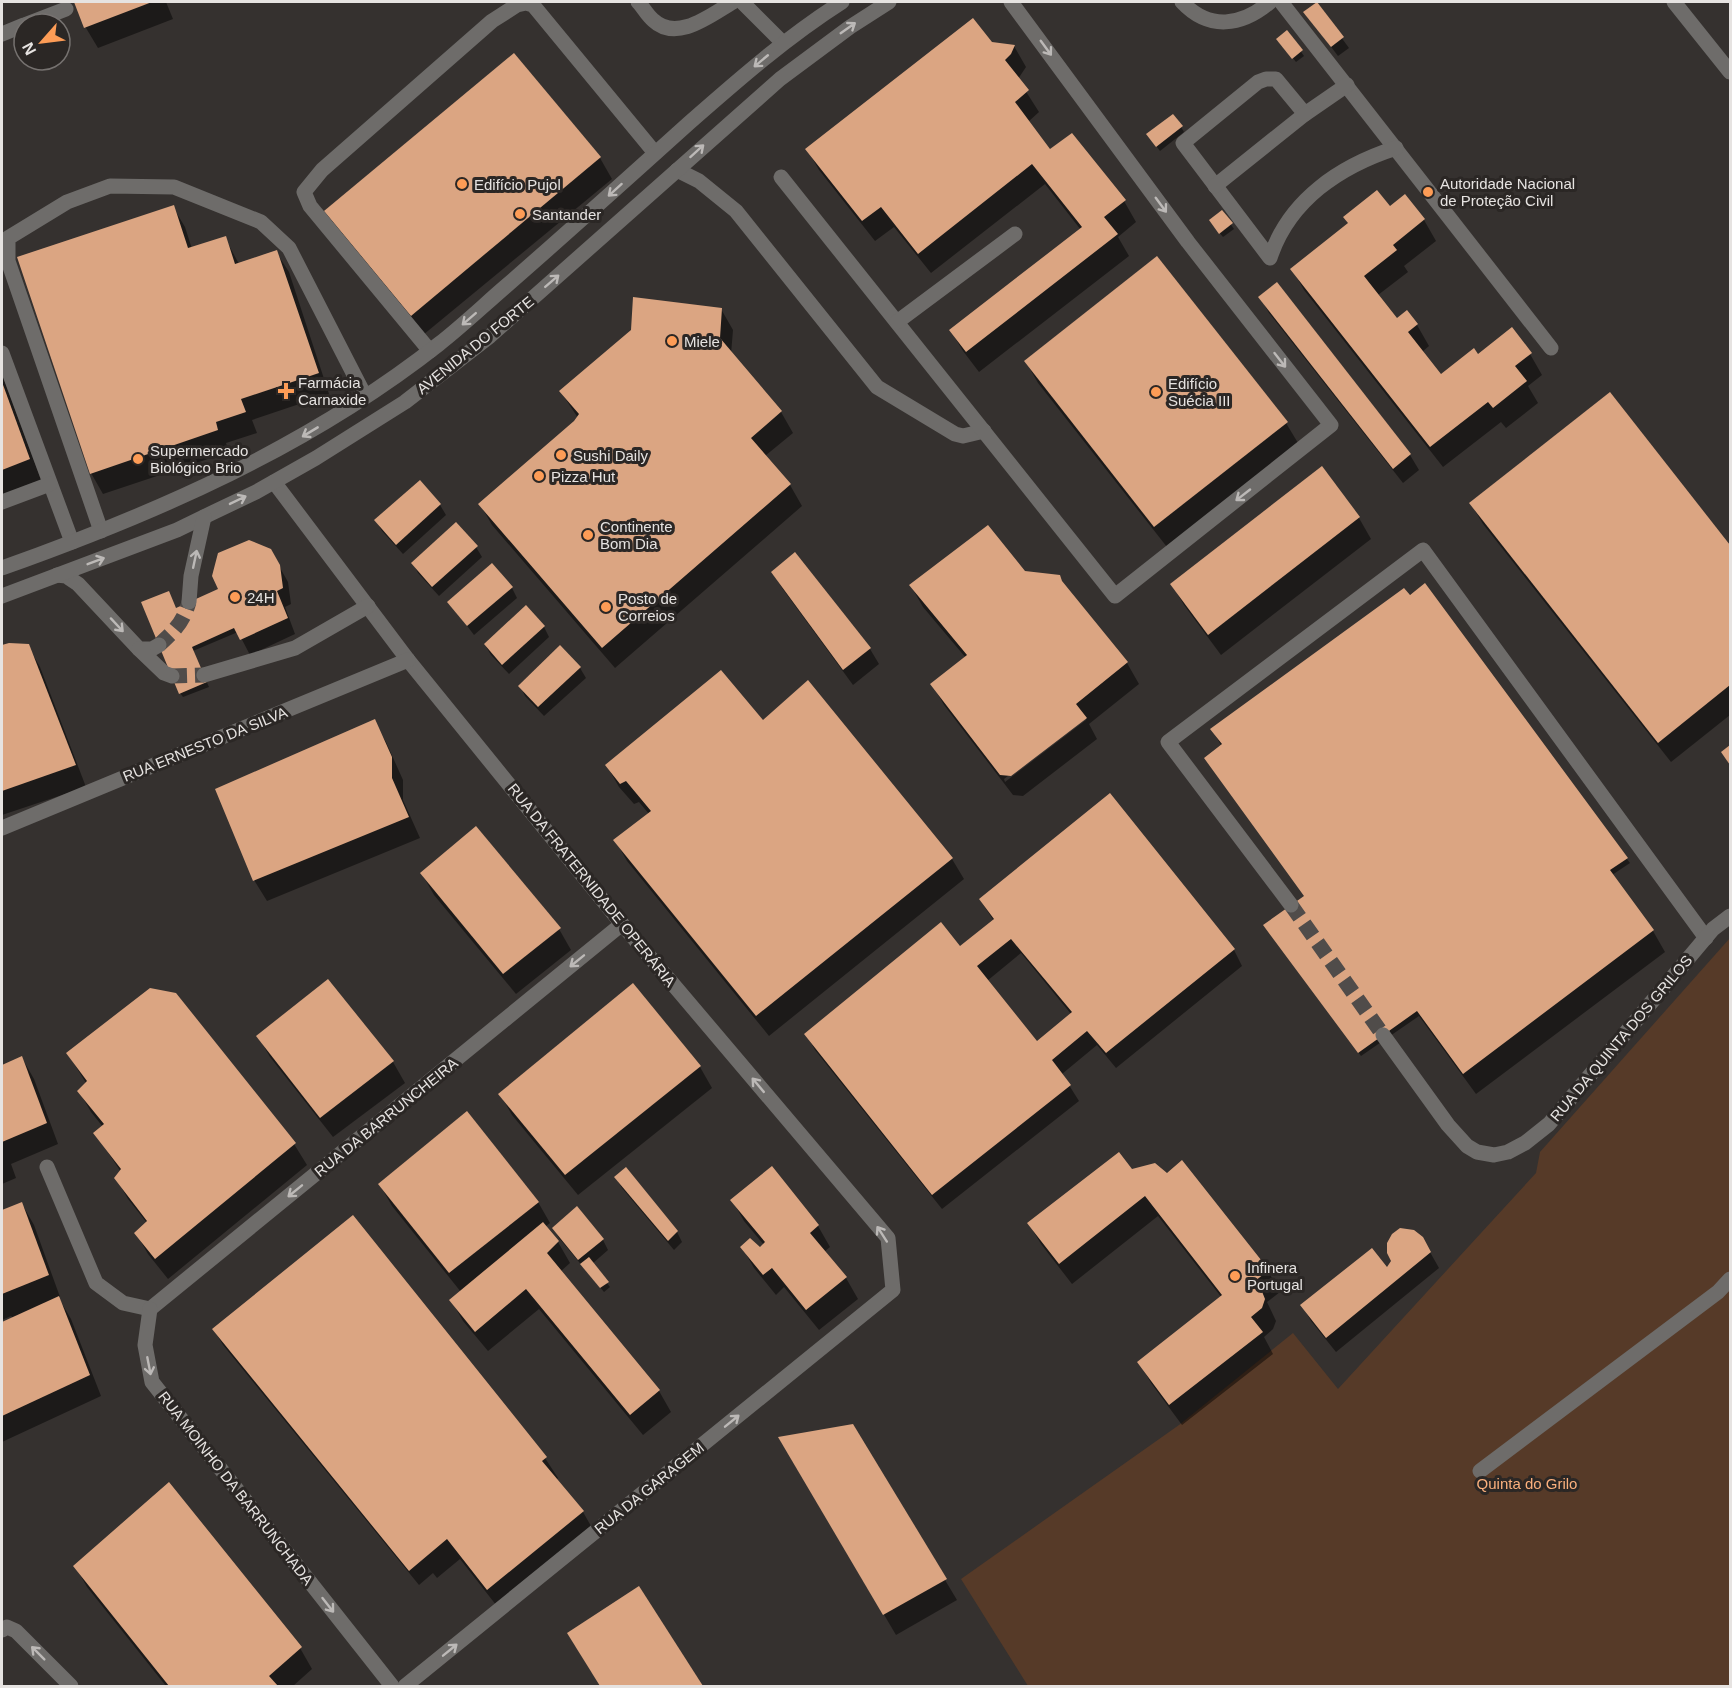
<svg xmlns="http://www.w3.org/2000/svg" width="1732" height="1688" font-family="Arial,sans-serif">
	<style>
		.green { fill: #563a28 }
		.shadow { fill: #0007; fill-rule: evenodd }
		.building { fill: #dba582; fill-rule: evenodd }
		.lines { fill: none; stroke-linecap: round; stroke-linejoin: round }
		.minor-tunnel { stroke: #504c4a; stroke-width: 15; stroke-dasharray: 15 8; stroke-linecap: butt }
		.minor { stroke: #6e6c6a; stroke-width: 15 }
		.oneway { stroke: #bcb9b7 }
		.poi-dot { fill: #fd9c56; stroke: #2b2725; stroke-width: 2 }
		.labels { text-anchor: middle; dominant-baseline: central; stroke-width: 6; stroke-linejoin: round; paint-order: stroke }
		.poi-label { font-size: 15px; fill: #e6e3e1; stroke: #2b2725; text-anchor: start }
		.street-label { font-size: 15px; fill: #e6e3e1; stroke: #2b2725 }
		.park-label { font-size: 15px; fill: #fbb07d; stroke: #2b2725 }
	</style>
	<rect width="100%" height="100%" fill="#35312f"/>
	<polygon class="green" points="1730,938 1730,1686 1028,1686 961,1579 1179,1425 1293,1333 1338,1389 1536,1173 1540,1152"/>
	<g class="shadow">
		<polygon points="75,2 166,2 173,19 98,48 86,28"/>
		<polygon points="1316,3 1349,48 1338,56 1305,12"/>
		<polygon points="1287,32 1304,56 1296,62 1281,43"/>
		<polygon points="991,43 1014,46 1026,67 1018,79 1039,112 1028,122 1050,151 1071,135 1124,201 1136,222 1118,237 1129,256 979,372 963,351 951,331 1081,230 1045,184 931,273 894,227 875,241 819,170 807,149"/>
		<polygon points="1181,127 1184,132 1160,151 1151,139"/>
		<polygon points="600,158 612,179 423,335 338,233 326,212"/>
		<polygon points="1405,196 1424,220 1436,241 1404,266 1408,272 1378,295 1397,320 1407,312 1417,325 1429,346 1422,352 1441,376 1478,356 1530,354 1542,375 1528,386 1538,403 1506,428 1501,422 1443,467 1304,290 1292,269 1349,224 1345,217 1389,209"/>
		<polygon points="173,207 185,227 192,249 225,238 239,264 276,252 289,272 329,394 252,420 257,433 226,443 229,452 103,494 91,473"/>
		<polygon points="1222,212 1234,229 1223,237 1213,225"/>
		<polygon points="1260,297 1410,455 1419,470 1403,483 1269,313"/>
		<polygon points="721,309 733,330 731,354 781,412 793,433 765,456 790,485 802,506 615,668 492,525 480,504 578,418 561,392"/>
		<polygon points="1026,362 1286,423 1298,443 1167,547 1038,383"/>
		<polygon points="2,374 41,480 2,495"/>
		<polygon points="1610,394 1730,547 1730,715 1671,762 1483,524 1471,504"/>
		<polygon points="1322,468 1359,518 1371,539 1221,655 1184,605 1172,585"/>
		<polygon points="419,482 440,505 446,515 403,554 382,531 376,521"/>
		<polygon points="476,547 482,557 439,596 418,573 413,563"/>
		<polygon points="795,554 870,649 879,664 853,685 782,588 773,572"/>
		<polygon points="279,566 288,582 291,604 285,607 295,634 250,655 238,632 193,651 209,687 183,697 180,693 176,610"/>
		<path d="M1024,572L1066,588L1127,663L1139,684L1089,724L1097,739L1023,796L1013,795L944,705L932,684L966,658L923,607L911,586ZM1086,716V720L1005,782L1004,779Z"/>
		<polygon points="1424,585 1627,859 1630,863 1612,875 1653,931 1665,952 1476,1094 1419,1016 1361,1056 1268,930 1305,896 1212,729"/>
		<polygon points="512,588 517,598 474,635 449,602"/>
		<polygon points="544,627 549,637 509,674 491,655 485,645"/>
		<polygon points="9,644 28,646 40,667 86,787 2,815 2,646"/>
		<polygon points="580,668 586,678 544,716 525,696 520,686"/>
		<polygon points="374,721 386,742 403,780 403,800 420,838 267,901 254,880"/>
		<polygon points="763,722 952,859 964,879 769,1036 627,861 615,840 649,814 639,802 634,804 619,787 607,766"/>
		<path d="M1110,796L1234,950L1242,966L1116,1068L1097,1045L1062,1074L1079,1101L942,1209L815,1050L806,1034L960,948L994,921L980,900ZM1021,953L1071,1014L1037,1043L987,981Z"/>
		<polygon points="422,874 559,929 571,950 516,994 434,895"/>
		<polygon points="633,985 700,1067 712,1088 578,1195 512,1115 500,1094"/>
		<polygon points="258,1036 393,1062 405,1083 333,1137 270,1057"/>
		<polygon points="68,1054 294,1144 307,1165 168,1279 148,1254 136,1233 147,1223 128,1199 116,1178 121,1172 95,1133 103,1127 91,1112 79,1091 86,1083"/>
		<polygon points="22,1058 34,1079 58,1144 11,1164 16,1178 2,1184 2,1066"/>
		<polygon points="1131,1171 1268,1271 1280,1292 1267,1302 1276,1321 1273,1329 1264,1337 1273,1354 1182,1425 1151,1383 1139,1362 1222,1298 1158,1216 1072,1284 1041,1244 1029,1224"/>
		<polygon points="616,1178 677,1232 682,1242 674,1250 622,1188"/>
		<polygon points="380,1185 538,1202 550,1223 545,1227 558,1242 570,1263 560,1272 659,1391 671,1412 643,1435 539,1309 488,1351 463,1321 451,1300 461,1292 392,1206"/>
		<polygon points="732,1200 818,1226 830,1247 824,1252 846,1278 858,1299 819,1330 784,1287 776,1295 754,1268 742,1247 760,1249 764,1245 744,1221"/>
		<polygon points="22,1204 34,1225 60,1297 58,1297 71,1319 101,1396 2,1442 2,1323 13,1318 11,1316 2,1320 2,1212"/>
		<polygon points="554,1228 603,1240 608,1250 592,1264 610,1287 604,1292 559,1238"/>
		<polygon points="1422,1238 1439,1268 1336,1352 1311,1321 1302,1305 1387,1270"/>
		<polygon points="214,1330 545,1458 558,1478 556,1480 583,1512 595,1533 500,1610 460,1559 437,1578 433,1573 419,1585 223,1345"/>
		<polygon points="780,1438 945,1580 957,1600 896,1635"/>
		<polygon points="75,1566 300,1648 312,1669 293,1686 166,1686 87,1587"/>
		<polygon points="639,1588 701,1686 601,1686 581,1655"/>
	</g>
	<g class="building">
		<polygon points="74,2 152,2 84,28"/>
		<polygon points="1317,2 1344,37 1331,47 1303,12"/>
		<polygon points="973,18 992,42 1015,45 1011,54 1005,60 1029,90 1015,102 1050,149 1072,133 1126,200 1104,217 1118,234 966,352 949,330 1082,227 1032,164 918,254 881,207 862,221 805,149"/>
		<polygon points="1287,30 1303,50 1292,59 1276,39"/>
		<polygon points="514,53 601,157 411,316 324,211"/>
		<polygon points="1173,114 1183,126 1156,147 1146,134"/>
		<polygon points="1377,190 1390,206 1405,194 1425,219 1393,245 1397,250 1364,276 1397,318 1407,310 1418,324 1408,332 1441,374 1474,348 1478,354 1512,327 1532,353 1515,366 1527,381 1493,408 1488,402 1430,447 1290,269 1348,223 1343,217"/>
		<polygon points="174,205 188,248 226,236 235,264 277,250 319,373 241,399 246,412 216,422 218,430 90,474 17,257"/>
		<polygon points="1222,210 1233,223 1219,234 1209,220"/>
		<polygon points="1157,256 1288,422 1154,527 1024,361"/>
		<polygon points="1277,282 1411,454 1393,469 1258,297"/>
		<polygon points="633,297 722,308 720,338 782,411 751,438 791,484 602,648 478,504 574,421 579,414 559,391 631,330"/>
		<polygon points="2,382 30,459 2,470"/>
		<polygon points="1610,392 1730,545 1730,685 1658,743 1469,503"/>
		<polygon points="1322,466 1360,517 1208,635 1170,584"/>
		<polygon points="420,480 441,504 396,545 374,520"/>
		<polygon points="456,522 478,546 432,587 411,563"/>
		<polygon points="988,525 1025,571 1060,575 1062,581 1128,662 1076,704 1087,718 1011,776 1000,775 930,684 967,655 909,585"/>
		<polygon points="249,540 271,549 280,565 283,588 277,591 288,618 240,640 234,628 192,647 207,682 179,694 141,602 169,591 176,608 218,589 212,576 218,553"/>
		<polygon points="795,552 871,648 843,670 771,572"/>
		<polygon points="492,563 513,587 467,626 447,602"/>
		<polygon points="1425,583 1628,858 1610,870 1654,930 1463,1074 1417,1011 1358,1053 1263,925 1304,896 1204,758 1222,744 1210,729 1404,588 1410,595"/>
		<polygon points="526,605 545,626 502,665 484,644"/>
		<polygon points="9,643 29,644 76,765 2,791 2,645"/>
		<polygon points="560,645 581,667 538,707 518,686"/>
		<polygon points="721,670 763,720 808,680 953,858 756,1016 613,840 651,811 626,781 620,784 605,765"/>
		<polygon points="375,719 392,757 392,778 409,817 253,881 215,789"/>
		<polygon points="1730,745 1730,765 1721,752"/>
		<path d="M1110,793L1235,949L1106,1053L1087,1031L1052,1060L1071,1085L932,1195L804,1034L941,922L960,946L994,919L979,899ZM1011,939L1072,1012L1037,1041L977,966Z"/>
		<polygon points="476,826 561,928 503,974 420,873"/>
		<polygon points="328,979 394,1061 320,1118 256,1036"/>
		<polygon points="633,983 701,1066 565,1175 498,1094"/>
		<polygon points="150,988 176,993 296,1143 155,1259 134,1233 147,1221 114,1178 121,1169 93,1133 104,1124 77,1091 87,1081 66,1053"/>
		<polygon points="22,1056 47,1123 2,1142 2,1065"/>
		<polygon points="467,1111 539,1202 449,1273 378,1184"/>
		<polygon points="1119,1152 1132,1169 1155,1163 1167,1173 1182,1160 1269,1270 1255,1281 1261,1289 1265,1299 1262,1308 1251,1317 1263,1332 1169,1405 1137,1362 1222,1295 1145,1196 1059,1264 1027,1223"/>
		<polygon points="772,1166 819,1225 810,1233 847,1277 806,1310 772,1268 763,1275 740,1247 750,1238 760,1247 765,1242 730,1200"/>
		<polygon points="626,1167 678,1231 668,1241 614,1177"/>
		<polygon points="22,1202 49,1275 2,1294 2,1210"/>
		<polygon points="577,1206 604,1239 578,1260 552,1228"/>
		<polygon points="353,1215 547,1457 542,1461 584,1511 487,1590 447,1539 409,1571 212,1329"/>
		<polygon points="543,1222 559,1241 547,1253 660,1390 630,1415 526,1289 475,1332 449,1300"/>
		<polygon points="1400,1228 1414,1230 1423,1237 1431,1252 1326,1338 1300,1305 1372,1248 1387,1267 1391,1261 1387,1253 1387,1243 1392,1234"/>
		<polygon points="589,1257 609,1282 600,1288 580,1264"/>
		<polygon points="59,1296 90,1375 2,1416 2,1322"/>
		<polygon points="853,1424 947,1579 883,1615 778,1437"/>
		<polygon points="169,1482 302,1647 269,1676 278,1686 169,1686 73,1566"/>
		<polygon points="639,1586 703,1686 600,1686 567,1633"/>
	</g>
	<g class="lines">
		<g class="minor-tunnel">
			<path d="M159,645C174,631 183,623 189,602"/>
			<polyline points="172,676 204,675"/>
			<polyline points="1291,905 1383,1035"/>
		</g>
		<g class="minor">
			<path d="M638,2C643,7 647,15 653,20C677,43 712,14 733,2"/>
			<polyline points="742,2 783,43"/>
			<path d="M1182,2C1209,31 1242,26 1270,2"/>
			<polyline points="1281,2 1551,348"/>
			<polyline points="1674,2 1730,72"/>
			<polyline points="27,24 66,9"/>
			<polyline points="2,34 24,25"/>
			<path d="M1347,85L1305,114L1276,79H1266L1258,82L1183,143L1270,258C1289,200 1340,166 1396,148"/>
			<polyline points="677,170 699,181 736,211 877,387 955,434 963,436 984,431"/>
			<polyline points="781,177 1115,596 1331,425 1188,242 1011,2"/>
			<polyline points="1215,186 1305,114"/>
			<polyline points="897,322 1015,234"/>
			<polyline points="430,351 310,206 304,192 322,170 492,21 517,5 526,3 533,5 655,153"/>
			<polyline points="2,353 72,542"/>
			<polyline points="274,482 408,660 622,924 888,1238 893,1290 405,1686"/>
			<polyline points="2,502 50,484"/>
			<polyline points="101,531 8,261 8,238 67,202 110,186 174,187 261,222 289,248 365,396"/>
			<path d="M2,568C157,513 308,447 439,344C462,326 483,306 505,287C567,233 628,178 689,123C738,80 787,37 842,2"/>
			<polyline points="57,575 66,576 78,584 139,649 152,649 159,645"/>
			<polyline points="2,596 177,530 214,512 256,492 316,458 405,402 490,336 780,79 850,27 889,2"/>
			<polyline points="189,602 191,576 204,517"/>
			<polyline points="139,649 164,673 172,676"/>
			<polyline points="204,675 295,648 368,606"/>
			<polyline points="2,828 408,660"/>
			<polyline points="1291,905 1168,742 1423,550 1706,938"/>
			<polyline points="1383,1035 1448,1125 1467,1146 1477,1152 1494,1155 1508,1152 1525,1143 1549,1124 1713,929 1730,916"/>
			<polyline points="47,1167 96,1283 123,1303 150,1309"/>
			<polyline points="150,1309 622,924"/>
			<polyline points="150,1309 145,1345 152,1382 392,1686"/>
			<polyline points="1480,1471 1718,1292 1730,1279"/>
			<polyline points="2,1630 7,1627 16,1631 71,1686"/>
		</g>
	</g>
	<defs><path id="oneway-shaft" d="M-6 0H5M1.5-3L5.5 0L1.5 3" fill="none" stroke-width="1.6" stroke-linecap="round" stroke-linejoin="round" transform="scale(1.5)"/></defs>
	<g class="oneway">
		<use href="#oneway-shaft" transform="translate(848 28) rotate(-35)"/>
		<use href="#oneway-shaft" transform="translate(1046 48) rotate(54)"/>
		<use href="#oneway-shaft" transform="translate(761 61) rotate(140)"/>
		<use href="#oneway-shaft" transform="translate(697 151) rotate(-42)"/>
		<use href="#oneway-shaft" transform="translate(615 190) rotate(138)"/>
		<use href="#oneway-shaft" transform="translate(1161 205) rotate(54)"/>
		<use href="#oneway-shaft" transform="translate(552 281) rotate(-41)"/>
		<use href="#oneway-shaft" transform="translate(469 319) rotate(139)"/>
		<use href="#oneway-shaft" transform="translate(1280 360) rotate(52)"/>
		<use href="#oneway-shaft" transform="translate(310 432) rotate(149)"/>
		<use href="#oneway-shaft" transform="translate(1243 495) rotate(142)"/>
		<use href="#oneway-shaft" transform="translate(238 500) rotate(-26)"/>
		<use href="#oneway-shaft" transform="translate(195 559) rotate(-78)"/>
		<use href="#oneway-shaft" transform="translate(96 561) rotate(-21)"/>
		<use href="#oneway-shaft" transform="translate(117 625) rotate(47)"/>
		<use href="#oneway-shaft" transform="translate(577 961) rotate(141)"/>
		<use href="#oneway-shaft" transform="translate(758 1085) rotate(-130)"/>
		<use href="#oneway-shaft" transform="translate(295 1191) rotate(141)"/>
		<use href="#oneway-shaft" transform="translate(882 1234) rotate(-123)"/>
		<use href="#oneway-shaft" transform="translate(149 1366) rotate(79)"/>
		<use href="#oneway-shaft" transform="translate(732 1421) rotate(-39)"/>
		<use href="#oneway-shaft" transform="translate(328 1605) rotate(52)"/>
		<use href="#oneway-shaft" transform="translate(450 1650) rotate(-39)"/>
		<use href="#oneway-shaft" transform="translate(38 1653) rotate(-135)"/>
	</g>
	<g class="poi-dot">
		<circle cx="462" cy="184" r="6"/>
		<circle cx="1428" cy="192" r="6"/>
		<circle cx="520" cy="214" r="6"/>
		<circle cx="672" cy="341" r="6"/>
		<path d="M283 382h6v6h6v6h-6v6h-6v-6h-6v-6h6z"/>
		<circle cx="1156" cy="392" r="6"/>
		<circle cx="561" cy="455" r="6"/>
		<circle cx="138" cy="459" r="6"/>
		<circle cx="539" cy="476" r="6"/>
		<circle cx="588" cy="535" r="6"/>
		<circle cx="235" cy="597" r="6"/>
		<circle cx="606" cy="607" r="6"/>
		<circle cx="1235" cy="1276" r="6"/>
	</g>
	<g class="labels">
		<g class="poi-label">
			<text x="1440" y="183">Autoridade Nacional<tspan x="1440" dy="17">de Proteção Civil</tspan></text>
			<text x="474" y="184">Edifício Pujol</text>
			<text x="532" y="214">Santander</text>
			<text x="684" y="341">Miele</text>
			<text x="298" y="382">Farmácia<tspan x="298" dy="17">Carnaxide</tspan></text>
			<text x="1168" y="383">Edifício<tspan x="1168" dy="17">Suécia III</tspan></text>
			<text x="150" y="450">Supermercado<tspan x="150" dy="17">Biológico Brio</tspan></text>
			<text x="573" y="455">Sushi Daily</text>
			<text x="551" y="476">Pizza Hut</text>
			<text x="600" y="526">Continente<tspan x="600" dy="17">Bom Dia</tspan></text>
			<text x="247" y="597">24H</text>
			<text x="618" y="598">Posto de<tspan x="618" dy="17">Correios</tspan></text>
			<text x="1247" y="1267">Infinera<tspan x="1247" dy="17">Portugal</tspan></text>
		</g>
		<g class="street-label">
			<text transform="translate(475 345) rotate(-39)">AVENIDA DO FORTE</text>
			<text transform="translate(205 744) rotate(-22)">RUA ERNESTO DA SILVA</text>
			<text transform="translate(592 885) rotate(51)">RUA DA FRATERNIDADE OPERÁRIA</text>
			<text transform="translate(1621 1038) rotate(-50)">RUA DA QUINTA DOS GRILOS</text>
			<text transform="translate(386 1117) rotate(-39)">RUA DA BARRUNCHEIRA</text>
			<text transform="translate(236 1488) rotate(52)">RUA MOINHO DA BARRUNCHADA</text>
			<text transform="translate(649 1488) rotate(-39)">RUA DA GARAGEM</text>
		</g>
		<g class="park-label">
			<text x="1527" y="1483">Quinta do Grilo</text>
		</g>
	</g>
	<rect width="1732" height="1688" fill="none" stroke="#e6e3e1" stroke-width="6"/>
	<g transform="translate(42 42) rotate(242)"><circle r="28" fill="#2b2725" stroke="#767270" stroke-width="1.5"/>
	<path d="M0-4.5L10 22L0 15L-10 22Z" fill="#fd9c56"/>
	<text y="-9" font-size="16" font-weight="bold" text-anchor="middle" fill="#e6e3e1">N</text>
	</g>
</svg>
